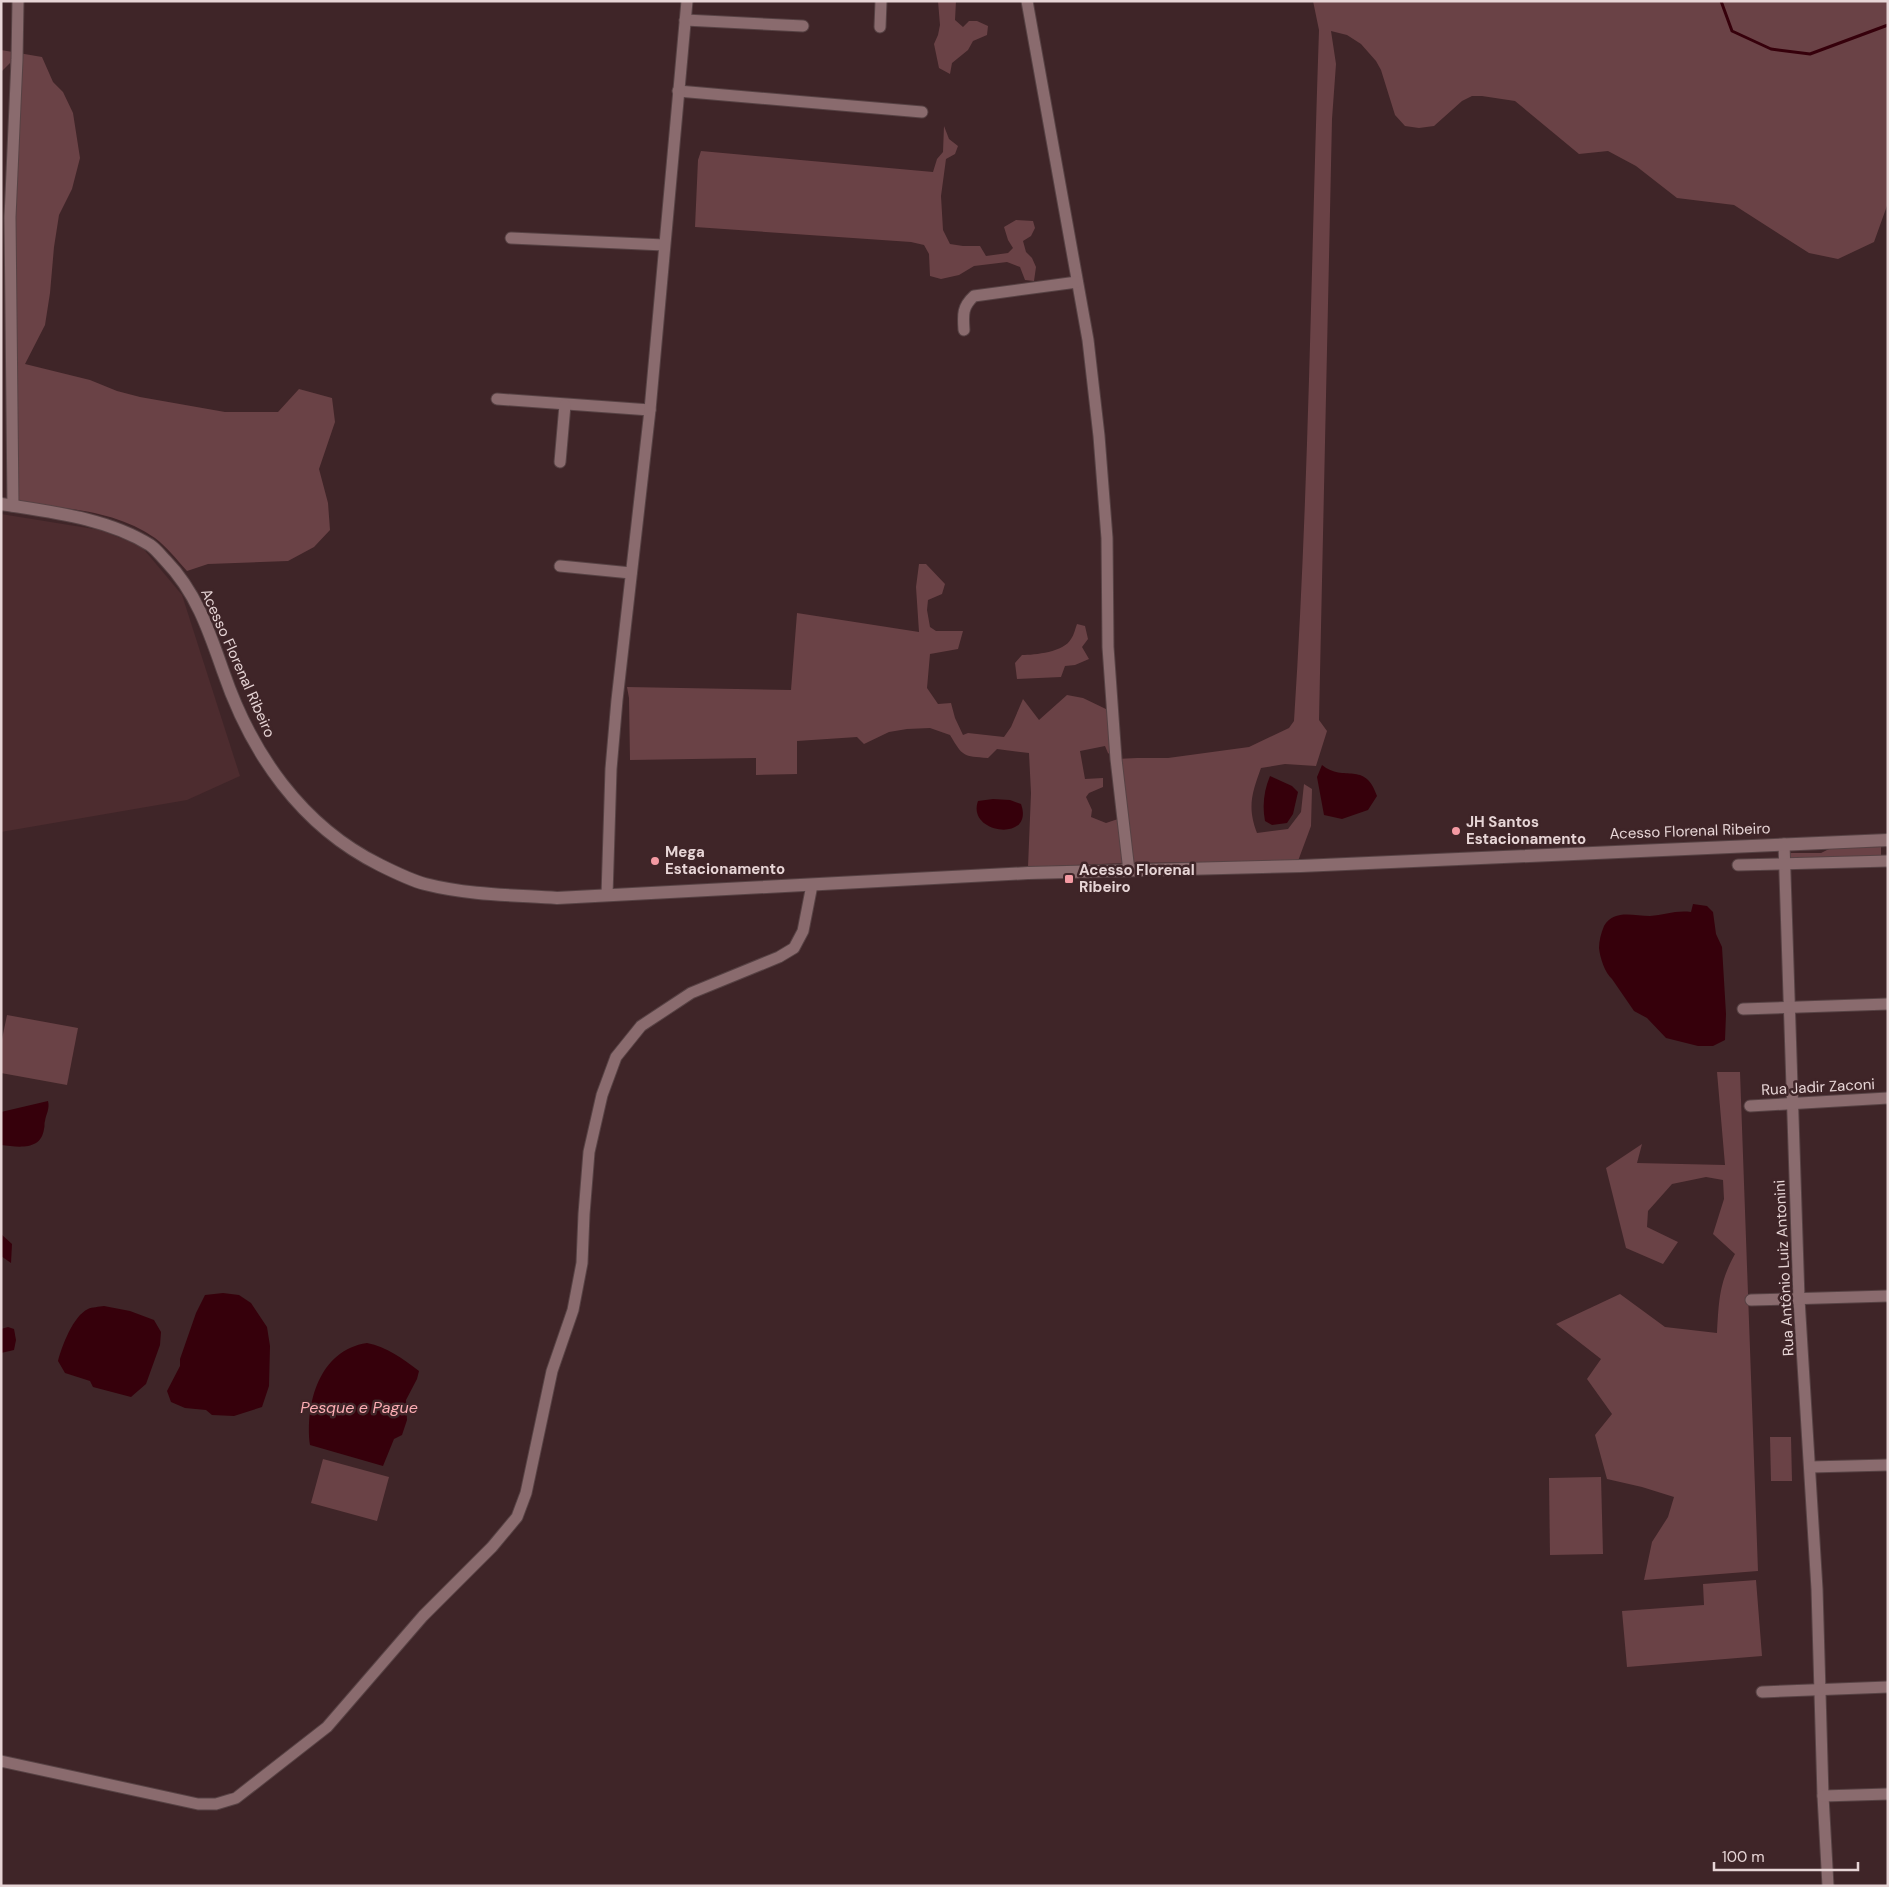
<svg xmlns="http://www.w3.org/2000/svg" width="1889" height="1887" font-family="'DM Sans',sans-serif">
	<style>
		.built { fill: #4d2c2f }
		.green { fill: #6a4246 }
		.water { fill: #36000b }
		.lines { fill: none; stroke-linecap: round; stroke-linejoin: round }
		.stream { stroke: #36000b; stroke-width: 3 }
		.street-casing { stroke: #574244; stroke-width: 13 }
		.secondary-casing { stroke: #574244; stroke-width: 14 }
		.street { stroke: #8a6b6e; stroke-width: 11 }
		.secondary { stroke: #8a6b6e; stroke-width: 12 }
		.poi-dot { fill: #f49aa3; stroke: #3f2528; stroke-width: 2 }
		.labels { text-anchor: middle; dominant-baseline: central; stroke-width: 5; stroke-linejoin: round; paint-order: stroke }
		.street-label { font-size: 15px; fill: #e7d5d6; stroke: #3f2528 }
		.poi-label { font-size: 15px; font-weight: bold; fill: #e7d5d6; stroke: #3f2528; text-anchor: start }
		.water-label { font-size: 16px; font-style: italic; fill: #fcacb3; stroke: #3f2528 }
	</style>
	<rect width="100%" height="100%" fill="#3f2528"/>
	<polygon class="built" points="1,514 100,530 141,546 182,595 240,776 187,800 1,832"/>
	<g class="green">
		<polygon points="938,1 956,1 955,20 963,27 969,21 977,21 988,26 987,35 973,41 968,50 952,63 950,74 939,68 934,44 938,35 940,25"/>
		<path d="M1313,1H1888V203L1874,242L1838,259L1809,253L1734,205L1677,198L1636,166L1608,151L1579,154L1515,101L1482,96H1472L1462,101L1434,126L1419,128L1405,126L1395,115L1381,70L1376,61L1361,44L1347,35L1331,31L1336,64L1332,119L1319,720L1327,731L1316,766L1285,764L1261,768C1252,793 1247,807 1257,833L1288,829L1301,812L1304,784L1312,789L1311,826L1298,861L1126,863L1028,867L1031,793L1029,753L997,749L988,758C963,756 963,757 950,735L930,728L907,729L889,732L864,744L857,737L797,741V774L756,775V758L630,760L629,698L627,687L791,690L797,613L919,632L916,587L919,564H926L945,584L942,594L928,600L927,610L930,627L936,631H963L958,649L930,654L927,688L938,704L951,703L955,718L963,735L968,733L1004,737L1011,727L1023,699L1039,720L1067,695L1083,698L1108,710L1113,757L1108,753L1105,746L1080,751L1085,779L1103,778V787L1089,793L1086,797L1092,810L1091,817L1106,823L1121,818L1116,759L1137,758H1168L1249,747L1289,728L1294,721C1309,491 1311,260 1319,30Z"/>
		<path d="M1,50L42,57L53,82L63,92L73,113L80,158L72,189L59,215L54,247L50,293L45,325L25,364L90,380L117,391L140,397L225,412H278L299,389L332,398L335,422L319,469L328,503L330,530L314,547L288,561L208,564L187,571C177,560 167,547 155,538C114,509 60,508 12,502L15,220L10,63L1,72Z"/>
		<polygon points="944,126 949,139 958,146 955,154 946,159 941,196 943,230 950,244 963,246 980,246 986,256 1008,253 1013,248 1008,240 1004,227 1016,220 1033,221 1035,228 1031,236 1023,241 1026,252 1032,258 1036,267 1034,281 1025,280 1020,267 1007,262 974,266 959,275 941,279 930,276 929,254 924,245 911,242 695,227 698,160 701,151 933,172 937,159 943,152"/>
		<path d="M1077,624L1085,626L1088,639L1082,647L1089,659L1075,665L1065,666L1061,677L1017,679L1015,663L1022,655C1035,655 1064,652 1071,639C1074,635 1075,629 1077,624Z"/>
		<polygon points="1881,847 1881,856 1791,859 1789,853 1821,853 1831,848"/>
		<polygon points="7,1015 78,1028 67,1085 1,1073 1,1044"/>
		<path d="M1717,1072H1740L1758,1571L1644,1580L1652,1542L1668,1517L1674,1497L1642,1487L1607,1479L1595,1435L1612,1414L1587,1379L1601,1359L1556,1324L1620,1294L1665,1327L1717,1333C1719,1300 1719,1283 1735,1254L1713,1234L1724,1199L1723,1180L1706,1177L1672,1184L1648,1211L1647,1227L1678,1242L1663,1264L1626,1248L1606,1168L1642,1144L1637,1163L1725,1165Z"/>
		<polygon points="1770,1437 1791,1437 1792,1481 1771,1481"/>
		<polygon points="323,1459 389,1477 377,1521 311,1503"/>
		<polygon points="1601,1477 1603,1554 1550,1555 1549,1478"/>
		<polygon points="1756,1580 1762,1656 1627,1667 1622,1611 1704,1605 1703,1584"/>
	</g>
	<g class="water">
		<path d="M1322,765C1344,783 1365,760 1377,796L1368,810L1342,819L1324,815L1317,777Z"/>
		<path d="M1270,776L1292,786L1298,792L1293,814L1287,823L1272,825L1265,821C1262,806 1264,790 1270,776Z"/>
		<path d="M993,799L1010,800L1021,804C1035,843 966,834 978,801Z"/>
		<path d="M1693,904L1707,906L1713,912L1716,934L1722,947L1726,1014L1725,1040L1713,1046H1698L1666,1038L1647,1018L1634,1011L1612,979C1605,973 1600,958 1599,948C1599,941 1601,933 1604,926C1614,909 1633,916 1650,916C1664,915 1676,910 1691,912Z"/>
		<path d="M48,1101C50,1109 46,1114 45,1121C44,1123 45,1126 44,1129C41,1151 18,1147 1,1145V1112Z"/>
		<polygon points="1,1234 12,1244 11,1263 1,1256"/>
		<polygon points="223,1293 239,1295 251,1303 267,1327 270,1346 269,1386 262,1407 234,1416 212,1415 206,1410 185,1408 171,1402 167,1391 180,1366 180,1359 196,1313 205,1295"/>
		<path d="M104,1306L130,1311L154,1320L161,1332L160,1345L146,1384L131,1397L93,1387L90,1381L65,1373L58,1361C62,1346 73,1316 88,1309C92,1307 99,1307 104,1306Z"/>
		<polygon points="8,1327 14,1329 16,1340 14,1350 1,1353 1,1329"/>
		<path d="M367,1343C387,1347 402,1358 419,1371L417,1379L406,1400L407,1420L402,1435L394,1439L383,1466L310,1445C305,1404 319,1350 367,1343Z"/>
	</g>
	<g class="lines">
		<polyline class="stream" points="1721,1 1732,31 1771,49 1810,54 1888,25"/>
		<g class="street-casing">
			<g id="street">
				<polyline points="1027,1 1088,340 1099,436 1107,538 1108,647 1116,759 1129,871"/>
				<polyline points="685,20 803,26"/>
				<polyline points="880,27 881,1"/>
				<polyline points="678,91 922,112"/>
				<polyline points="511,238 664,245"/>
				<path d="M964,330C963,315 962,307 974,296L1077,282"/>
				<polyline points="497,399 650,410"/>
				<polyline points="560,462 565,405"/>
				<polyline points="13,506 10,217 17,60 18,1"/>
				<polyline points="560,566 631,573"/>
				<polyline points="1784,844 1799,1299 1817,1589 1823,1796 1828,1886"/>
				<polyline points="1738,865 1888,861"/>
				<polyline points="607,895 611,769 617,700 650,410 687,1"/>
				<polyline points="1743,1009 1888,1004"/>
				<polyline points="1750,1106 1888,1098"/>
				<polyline points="1751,1300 1888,1296"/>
				<polyline points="1810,1467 1888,1465"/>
				<polyline points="1762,1692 1888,1687"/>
				<polyline points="1,1761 198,1804 216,1804 236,1798 327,1727 423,1616 492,1547 517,1517 526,1493 552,1371 573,1310 582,1263 584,1214 589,1152 602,1095 616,1057 641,1026 691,993 779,957 794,948 803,931 812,885"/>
				<polyline points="1823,1796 1888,1794"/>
			</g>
		</g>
		<g class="secondary-casing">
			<path id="secondary" d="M1,504C51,512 107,518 150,545C156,549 161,556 166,561C196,592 209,631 223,671C251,753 301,826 380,865C394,872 410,880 425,884C468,895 513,895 557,898L1028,873L1301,866L1888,840"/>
		</g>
		<use href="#street" class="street"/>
		<use href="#secondary" class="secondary"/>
	</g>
	<g class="poi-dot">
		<circle cx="1456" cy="831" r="5"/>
		<circle cx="655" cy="861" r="5"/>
		<rect x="1064" y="874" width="10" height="10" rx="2.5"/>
	</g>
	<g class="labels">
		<g class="street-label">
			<text transform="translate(238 663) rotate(66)">Acesso Florenal Ribeiro</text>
			<text transform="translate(1690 831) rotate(-2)">Acesso Florenal Ribeiro</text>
			<text transform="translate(1818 1087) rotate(-3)">Rua Jadir Zaconi</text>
			<text transform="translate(1784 1268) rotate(-93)">Rua Antônio Luiz Antonini</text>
		</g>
		<g class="poi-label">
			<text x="1466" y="822">JH Santos<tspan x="1466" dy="17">Estacionamento</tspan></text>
			<text x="665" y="852">Mega<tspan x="665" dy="17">Estacionamento</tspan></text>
			<text x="1079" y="870">Acesso Florenal<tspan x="1079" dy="17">Ribeiro</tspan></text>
		</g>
		<g class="water-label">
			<text x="359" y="1407">Pesque e Pague</text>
		</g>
	</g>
	<rect width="1889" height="1887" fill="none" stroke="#e7d5d6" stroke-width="5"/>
	<path d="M1714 1862v8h144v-8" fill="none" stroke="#e7d5d6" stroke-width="2.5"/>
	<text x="1722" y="1862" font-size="15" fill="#e7d5d6" stroke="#3f2528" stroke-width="4" paint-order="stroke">100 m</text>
</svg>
